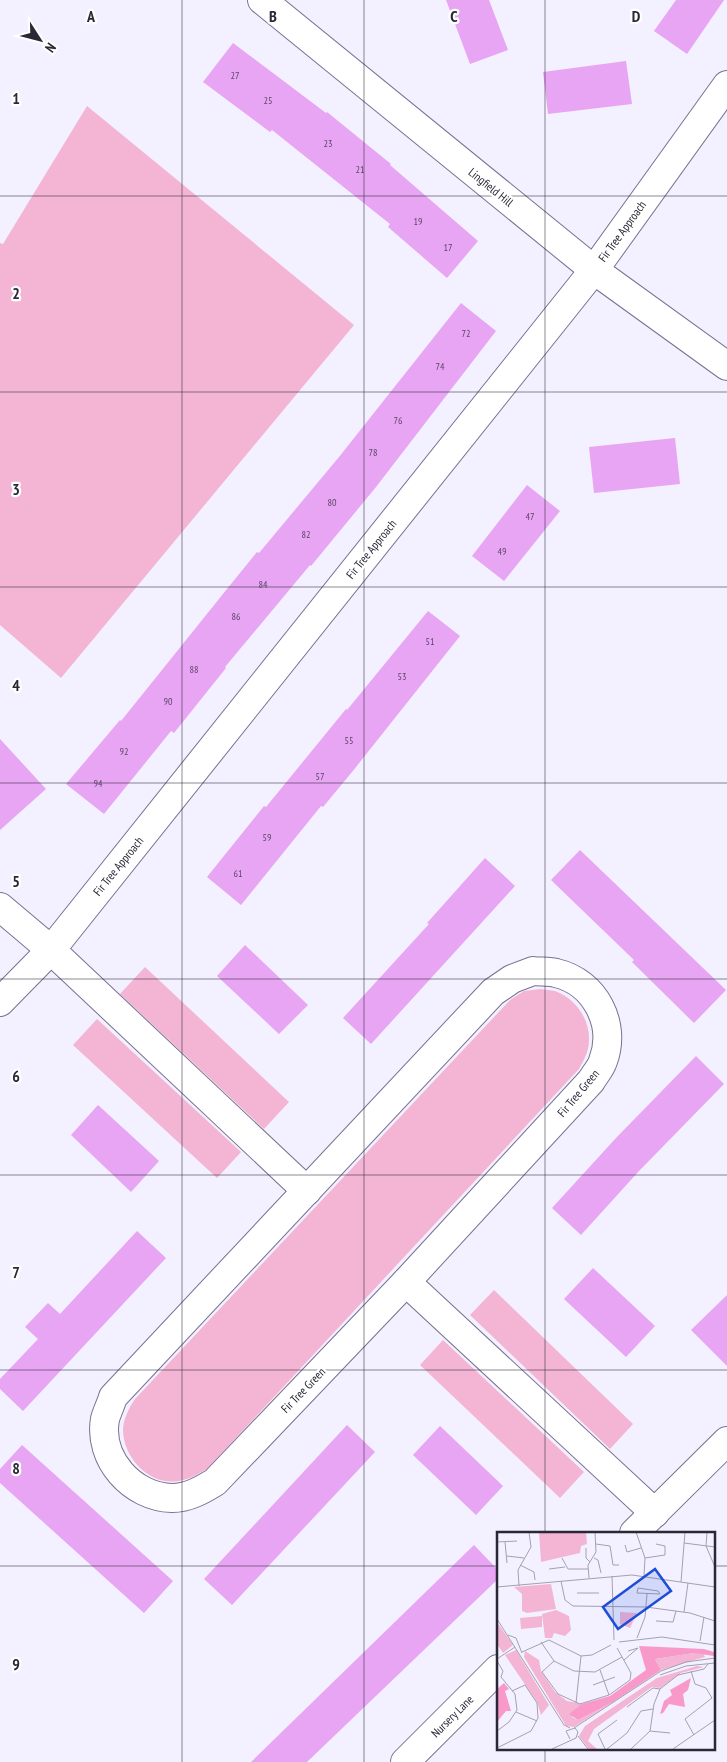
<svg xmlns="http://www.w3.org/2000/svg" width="727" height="1762" font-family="'PT Sans Narrow',sans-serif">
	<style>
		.green { fill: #f4b5d4 }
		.building { fill: #e7a5f3 }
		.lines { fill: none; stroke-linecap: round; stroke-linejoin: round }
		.street-casing { stroke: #787191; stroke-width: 30 }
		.street { stroke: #fff; stroke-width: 28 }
		.grid { fill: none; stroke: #2b2836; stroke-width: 1; stroke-opacity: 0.55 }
		.labels { text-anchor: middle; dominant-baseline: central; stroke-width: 4.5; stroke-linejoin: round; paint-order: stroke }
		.number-label { font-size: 10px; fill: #5a4765 }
		.street-label { font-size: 12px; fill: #2b2836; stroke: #fff }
		.inset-road { fill: none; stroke: #a3a0af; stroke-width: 1 }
		.view { fill: #1d4ed8; fill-opacity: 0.15; stroke: #1d4ed8; stroke-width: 2.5 }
		.inset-edge { fill: none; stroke: #2b2836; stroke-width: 2.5 }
		.grid-label { font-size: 16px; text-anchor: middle; font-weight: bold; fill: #2b2836; stroke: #fff; stroke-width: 4.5; stroke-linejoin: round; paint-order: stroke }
	</style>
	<rect width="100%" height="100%" fill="#f3f0ff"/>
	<g class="green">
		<polygon points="87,106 354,325 61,678 0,625 0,243 3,244"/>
		<polygon points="145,967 289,1102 264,1129 120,994"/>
		<path d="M540,989C545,990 551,990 555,991C575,998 590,1019 589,1040C589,1051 584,1060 579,1069L207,1469C198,1474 190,1479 179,1481C150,1486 124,1459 123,1431C123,1419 129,1408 135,1399L510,1000L524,991Z"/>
		<polygon points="97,1019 241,1152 217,1178 73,1045"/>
		<polygon points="494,1290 633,1424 610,1449 470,1315"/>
		<polygon points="443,1340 584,1472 560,1498 420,1365"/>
	</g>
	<g class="building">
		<polygon points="446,0 489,0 508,50 470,64"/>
		<polygon points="676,0 724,0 687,54 654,31"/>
		<polygon points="233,43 326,113 327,112 391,164 390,165 478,241 447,278 388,227 390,224 272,130 270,132 203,82"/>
		<polygon points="626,61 632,104 548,114 543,72"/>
		<polygon points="461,303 496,331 376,487 311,566 310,565 225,667 226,668 174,733 171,731 104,814 66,784 120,720 121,721 231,584 257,552 259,553 339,457"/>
		<polygon points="675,438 680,484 594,493 589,447"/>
		<polygon points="527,485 560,511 504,581 472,556"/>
		<polygon points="428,611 460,636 352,772 323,807 321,806 241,905 207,877 264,806 266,807 346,709 347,710"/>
		<polygon points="0,739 46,789 0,830"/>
		<polygon points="580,850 726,990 694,1023 632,962 634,960 551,880"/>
		<polygon points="485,858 515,886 371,1044 343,1018 429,924 427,923"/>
		<polygon points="245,945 308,1005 279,1034 217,976"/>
		<polygon points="696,1056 724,1084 639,1171 581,1235 552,1208 616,1138"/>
		<polygon points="98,1105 159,1161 131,1192 71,1135"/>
		<polygon points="137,1231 166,1258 23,1411 0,1389 0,1379 38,1339 25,1327 48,1303 60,1314"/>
		<polygon points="593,1268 655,1326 626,1357 564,1299"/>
		<polygon points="727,1295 727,1366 691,1330"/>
		<polygon points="347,1425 375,1452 232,1605 204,1579"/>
		<polygon points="440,1426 503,1486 476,1515 413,1455"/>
		<polygon points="22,1445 173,1581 144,1613 0,1483 0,1469"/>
		<polygon points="474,1545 498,1570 498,1579 307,1762 251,1762"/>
	</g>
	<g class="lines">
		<g class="street-casing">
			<g id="street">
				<polyline points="262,0 594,270 727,366"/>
				<polyline points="0,907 51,950 307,1191"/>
				<path d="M533,971C540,972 549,971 556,973C595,982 617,1024 603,1061C601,1068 595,1074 591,1081L406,1282L215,1482C202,1490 188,1498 172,1498C132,1497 98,1459 105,1419C107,1412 111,1404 113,1397L493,992L512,979Z"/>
				<polyline points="0,1002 51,950 594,270 727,85"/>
				<polyline points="406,1282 655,1513"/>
				<polyline points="634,1533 727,1441"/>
				<polyline points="405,1762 498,1669"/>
			</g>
		</g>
		<use href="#street" class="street"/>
	</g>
	<path class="grid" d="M182,0V1762M364,0V1762M545,0V1533M0,196H727M0,392H727M0,587H727M0,783H727M0,979H727M0,1175H727M0,1370H727M0,1566H498M713,1566H727M545,1748V1762"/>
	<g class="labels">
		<g class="number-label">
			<text x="235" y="75">27</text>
			<text x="268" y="100">25</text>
			<text x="328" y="143">23</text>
			<text x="360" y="169">21</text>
			<text x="418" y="221">19</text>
			<text x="448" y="247">17</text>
			<text x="466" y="333">72</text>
			<text x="440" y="366">74</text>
			<text x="398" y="420">76</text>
			<text x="373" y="452">78</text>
			<text x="332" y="502">80</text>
			<text x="530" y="516">47</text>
			<text x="306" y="534">82</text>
			<text x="502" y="551">49</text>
			<text x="263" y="584">84</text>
			<text x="236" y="616">86</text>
			<text x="430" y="641">51</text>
			<text x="194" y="669">88</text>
			<text x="402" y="676">53</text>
			<text x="168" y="701">90</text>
			<text x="349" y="740">55</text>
			<text x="124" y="751">92</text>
			<text x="320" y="776">57</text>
			<text x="98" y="783">94</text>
			<text x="267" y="837">59</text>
			<text x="238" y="873">61</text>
		</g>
		<g class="street-label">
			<text transform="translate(491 187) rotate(39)">Lingfield Hill</text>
			<text transform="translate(622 231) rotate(-54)">Fir Tree Approach</text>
			<text transform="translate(371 549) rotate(-51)">Fir Tree Approach</text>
			<text transform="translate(118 866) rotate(-51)">Fir Tree Approach</text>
			<text transform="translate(578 1093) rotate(-50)">Fir Tree Green</text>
			<text transform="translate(303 1390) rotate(-46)">Fir Tree Green</text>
			<text transform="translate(452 1716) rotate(-45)">Nursery Lane</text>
		</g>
	</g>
	<g transform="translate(497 1532)">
		<rect width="218" height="218" fill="#f3f0ff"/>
		<path d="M42,0H89L90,12L84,14L83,21L44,30ZM54,52L59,77L30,81L25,79V62L17,55ZM59,78L72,84L74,98L68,104L57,101L55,106H48L45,82ZM123,80L140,81L133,96L123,92ZM45,84V95L24,97L23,86ZM0,90L16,113L6,121L0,112ZM19,118L52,173L44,183L40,170L8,123ZM28,119L42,128L44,139L58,160L70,169L85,172L75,185L81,188L116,170L77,195L69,194L27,125ZM197,121H206L208,125L164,138L158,127ZM200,134L207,135L184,141L163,156L155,155L97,197L91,209L100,217H92L82,204L88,194L160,146Z" fill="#f4b5d4"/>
		<path d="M142,114L207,117L217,120V124L197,121L158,127L164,138L116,170L81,188L72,182L85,172L113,164L149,138ZM194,146L191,158L186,162L188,175L172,172L166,181L163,182L167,169L175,163L173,158ZM7,151L12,157L8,159L14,179H9L0,190V157Z" fill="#f899ca"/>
		<path class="inset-road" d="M139,0L148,26L147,44M210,0L209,14L218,35M0,10L20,9M8,10L10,31M187,11L218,15M99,12L113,14L116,33H122M128,13L130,20L144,16M89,16V26L93,30M10,24L27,26M65,26L71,37H91M97,26L101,28L104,41M148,26L168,23V14L159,12M23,33L37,40L38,48M52,37L68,35M115,44L117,108M92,46L91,33L99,20L98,0M64,49L68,68L76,74L149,75L193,81L218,89M184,50L188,0M22,54L21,38L34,15L32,0M0,55L135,43L218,55M141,56L161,59L163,62L140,61ZM80,61H102M187,80L191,51M0,87L67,193L73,196M159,89L176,90L179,79M11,103L19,106L25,121M140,106L148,85L150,62M203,109L207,85M44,110L57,129L77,139L98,140L125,125M122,110L165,105L218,113M25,120L52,108L84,124L95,123L114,113M0,127L18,115M127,128L141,116L131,119M0,129L6,139L4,145M57,129L45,140L61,162L83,172L112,163L133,148L134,141L120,116M103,138L112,163M194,139L198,152L209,156L215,166L188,187L197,203M163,143L189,134L218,131M96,153L118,145M79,171L84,124M130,175L156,156L163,157M19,180L40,189M77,196L164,139L189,130L218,126M0,199L12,190L20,178L18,162L4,145M153,199L173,201M81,204L91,217M0,216L34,199L41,186L40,171L28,153L15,159M55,217L79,206L81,200L78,196L69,199L73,207M108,217L101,202L120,188M110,217L130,201L144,179L156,177M134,217L153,199L157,172L163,157L181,143L207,137L211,132M176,217L218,188"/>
		<path class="view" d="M158,37L174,59L121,97L106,75Z"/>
		<rect width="218" height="218" class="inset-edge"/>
	</g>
	<g class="grid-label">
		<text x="91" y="22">A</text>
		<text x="273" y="22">B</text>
		<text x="454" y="22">C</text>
		<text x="636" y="22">D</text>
		<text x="16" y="104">1</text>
		<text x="16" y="299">2</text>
		<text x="16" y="495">3</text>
		<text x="16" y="691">4</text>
		<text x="16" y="887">5</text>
		<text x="16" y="1082">6</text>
		<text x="16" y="1278">7</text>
		<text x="16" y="1474">8</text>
		<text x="16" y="1670">9</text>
	</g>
	<g transform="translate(40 40) rotate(126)" stroke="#ffffff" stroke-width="4" paint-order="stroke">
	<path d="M0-4L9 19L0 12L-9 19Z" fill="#2b2836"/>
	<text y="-8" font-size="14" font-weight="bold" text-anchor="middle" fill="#2b2836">N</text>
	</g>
</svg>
